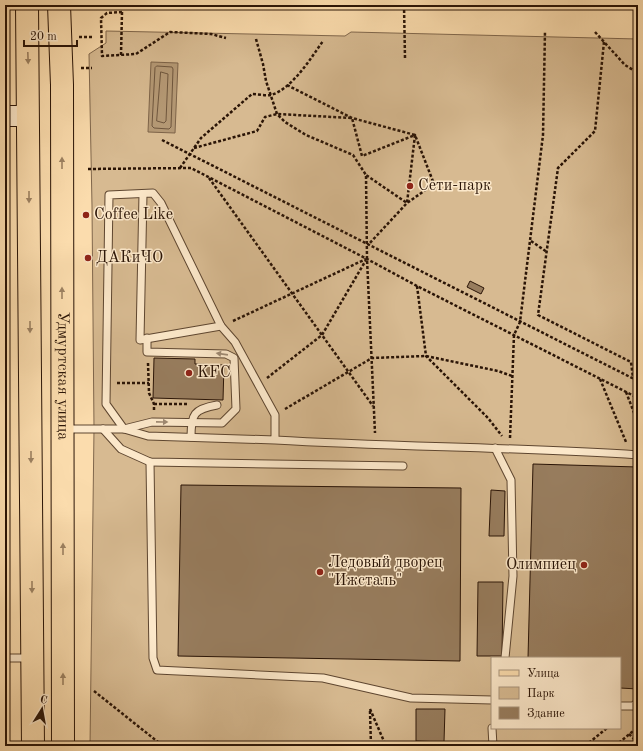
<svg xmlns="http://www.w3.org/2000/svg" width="643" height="751" font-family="'Old Standard TT',serif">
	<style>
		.green { fill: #d7ba91; stroke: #80674c; fill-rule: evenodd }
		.water { fill: #b49874; stroke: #7d6348 }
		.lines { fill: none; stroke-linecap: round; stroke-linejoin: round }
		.shore { stroke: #6f563d; stroke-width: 1 }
		.building { fill: #977c5d; stroke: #2a1406 }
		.lane-casing { stroke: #5e4630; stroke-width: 9 }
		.secondary-casing { stroke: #2a1406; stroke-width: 22 }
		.primary-casing { stroke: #2a1406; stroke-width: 24 }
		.path { stroke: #2a1406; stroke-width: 2.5; stroke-dasharray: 3 2; stroke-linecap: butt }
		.lane { stroke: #fce8ca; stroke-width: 7 }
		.secondary { stroke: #fce8ca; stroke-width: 20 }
		.primary { stroke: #fbdcad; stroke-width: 22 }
		.oneway { fill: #9d8262 }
		.oneway2 { fill: #9e8972 }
		.poi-dot { fill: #8f2418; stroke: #fce8ca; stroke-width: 1.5 }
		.labels { text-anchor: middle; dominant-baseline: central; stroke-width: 3; stroke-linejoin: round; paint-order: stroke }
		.poi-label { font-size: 16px; fill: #2a1406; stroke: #fce8ca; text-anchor: start }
		.street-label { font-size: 16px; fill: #2a1406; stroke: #fce8ca }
	</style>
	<rect width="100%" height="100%" fill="#fbdcad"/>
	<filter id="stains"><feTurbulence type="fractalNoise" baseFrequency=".005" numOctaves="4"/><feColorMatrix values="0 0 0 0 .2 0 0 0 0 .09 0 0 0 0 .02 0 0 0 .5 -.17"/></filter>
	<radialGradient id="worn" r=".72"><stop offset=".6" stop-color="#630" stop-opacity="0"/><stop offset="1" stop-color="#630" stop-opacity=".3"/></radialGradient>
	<path class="green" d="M106,31L345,36L351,32L638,39V746H90L94,429L92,206L89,54L106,43ZM492,658H620V728H492Z"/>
	<polygon class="water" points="151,62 178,63 175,133 148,132"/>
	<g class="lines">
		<g class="shore">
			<polygon points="157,66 172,67 173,69 171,127 169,129 154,128 152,126 155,68"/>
			<polygon points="161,72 168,74 166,121 164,123 157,121"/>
		</g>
	</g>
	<g class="building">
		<polygon points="470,281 484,288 481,294 467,287"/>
		<polygon points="154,358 195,359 195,364 224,365 223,400 153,398"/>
		<polygon points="533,464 638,467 638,689 620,688 620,658 528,658"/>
		<polygon points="181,485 461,488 460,661 178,656"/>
		<polygon points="491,490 505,491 504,536 489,536"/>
		<polygon points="478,582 503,582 502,656 477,656"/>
		<polygon points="416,709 445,709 444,742 416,741"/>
	</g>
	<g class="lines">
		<g class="lane-casing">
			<g id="lane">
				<polyline points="143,194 140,340 221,326"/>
				<polyline points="64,429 124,429 152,422 222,423 236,409 234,358 226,354 147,352 147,338"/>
				<polyline points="103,429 121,449 150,462 403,466"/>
				<path d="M191,437C191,414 194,409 217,405"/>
				<path d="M275,440L148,436L124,429L106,404L109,195L153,193L161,203L221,326L235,342L275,415V440C396,447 517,447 638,455"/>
				<polyline points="495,448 511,480 513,576 505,658"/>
				<polyline points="150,462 153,658 157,670 323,678 411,698 492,700"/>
				<polyline points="5,658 31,658"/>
				<polyline points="620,706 633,706 638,702"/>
				<polyline points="492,728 493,746"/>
			</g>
		</g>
		<g class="secondary-casing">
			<polyline id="secondary" points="5,116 28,116"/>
		</g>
		<g class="primary-casing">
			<g id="primary">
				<polyline points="27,5 33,746"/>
				<path id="s1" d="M59,5L62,85L63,746"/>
			</g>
		</g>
		<g class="path">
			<polyline points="404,5 405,58"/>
			<polyline points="122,7 122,12 107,13 101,18 102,56 136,54 170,32 211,34 226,38"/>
			<polyline points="595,32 625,65 638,73"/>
			<polyline points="79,37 92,37"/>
			<polyline points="256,39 263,64 266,81 277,114 285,122 306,135 353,155 366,175 367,259 375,433"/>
			<polyline points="604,42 595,131 558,168 538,315 631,362 633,378"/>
			<polyline points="121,55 122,12"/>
			<polyline points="81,68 92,68"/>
			<polyline points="287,85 352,118 415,135 434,184 407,203 366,175"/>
			<polyline points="162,140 638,381"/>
			<polyline points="194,148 257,131 265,117 277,114 352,118 362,156 415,135 407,203 368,245"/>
			<path d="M180,168L201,138L252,94C257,94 266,96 271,95C292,89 311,58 323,41"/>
			<polyline points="88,169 191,168 367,259 417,286 638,398"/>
			<polyline points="209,178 373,406"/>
			<polyline points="531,241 547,252"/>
			<polyline points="417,286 426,356 488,418 502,436"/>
			<polyline points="233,321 366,259"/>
			<polyline points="148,363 149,393 154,404 154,411"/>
			<polyline points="267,378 322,335 366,260"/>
			<polyline points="600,379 626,442"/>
			<polyline points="117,383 149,383"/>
			<polyline points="626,392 638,423"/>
			<polyline points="154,404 188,404"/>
			<polyline points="285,409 372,358 426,356 498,371 512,376"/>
			<polyline points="510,438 514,335 520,322 543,135 545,31"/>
			<polyline points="94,691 163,746"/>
			<polyline points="370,709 386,746"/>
			<polyline points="370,711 371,746"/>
			<polyline points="629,734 638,743"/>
			<polyline points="585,746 607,728"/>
			<polyline points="615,746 638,727"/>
		</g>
		<use href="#lane" class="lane"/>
		<use href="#secondary" class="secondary"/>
		<use href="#primary" class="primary"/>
	</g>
	<defs><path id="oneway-solid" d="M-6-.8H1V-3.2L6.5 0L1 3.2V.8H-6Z"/></defs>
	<g class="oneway">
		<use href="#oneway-solid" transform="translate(28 58) rotate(88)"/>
		<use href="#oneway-solid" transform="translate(62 163) rotate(-90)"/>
		<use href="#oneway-solid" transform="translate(29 197) rotate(90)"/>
		<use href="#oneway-solid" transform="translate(62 293) rotate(-90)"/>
		<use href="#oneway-solid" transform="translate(30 327) rotate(90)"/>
		<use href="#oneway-solid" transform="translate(31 457) rotate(90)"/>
		<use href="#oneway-solid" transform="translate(63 549) rotate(-90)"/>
		<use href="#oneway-solid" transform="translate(32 587) rotate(90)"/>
		<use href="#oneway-solid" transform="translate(63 679) rotate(-90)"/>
	</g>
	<g class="oneway2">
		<use href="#oneway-solid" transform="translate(222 354) rotate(-172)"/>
		<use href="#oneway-solid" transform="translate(162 422) rotate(1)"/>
	</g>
	<g class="poi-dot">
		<circle cx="410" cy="186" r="4"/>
		<circle cx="86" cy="215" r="4"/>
		<circle cx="88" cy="258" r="4"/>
		<circle cx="189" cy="373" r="4"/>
		<circle cx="584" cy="565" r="4"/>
		<circle cx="320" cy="572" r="4"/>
	</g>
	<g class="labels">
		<g class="poi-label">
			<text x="418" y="186">Сети-парк</text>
			<text x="94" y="215">Coffee Like</text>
			<text x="96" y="258">ДАКиЧО</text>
			<text x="197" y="373">KFC</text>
			<text x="328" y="563">Ледовый дворец<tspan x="328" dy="18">"Ижсталь"</tspan></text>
			<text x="576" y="565" text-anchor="end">Олимпиец</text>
		</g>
		<g class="street-label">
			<text stroke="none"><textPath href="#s1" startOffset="371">Удмуртская улица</textPath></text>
		</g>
	</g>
	<rect width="643" height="751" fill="none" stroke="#fbdcad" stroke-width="20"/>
	<rect x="6" y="6" width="631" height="739" fill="none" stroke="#2a1406" stroke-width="2"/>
	<rect x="10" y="10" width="623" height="731" fill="none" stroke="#2a1406"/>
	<rect x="491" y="657" width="130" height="72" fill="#fce8ca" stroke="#a8937c"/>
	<rect x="499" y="670" width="20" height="6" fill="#fbdcad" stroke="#a8937c"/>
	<text x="527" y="677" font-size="12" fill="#2a1406">Улица</text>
	<rect x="499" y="687" width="20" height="12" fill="#d7ba91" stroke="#a8937c"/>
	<text x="527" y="697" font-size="12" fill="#2a1406">Парк</text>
	<rect x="499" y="707" width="20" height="12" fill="#977c5d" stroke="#a8937c"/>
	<text x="527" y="717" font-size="12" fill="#2a1406">Здание</text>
	<g transform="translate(42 709) rotate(11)" stroke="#fce8ca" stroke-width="3" paint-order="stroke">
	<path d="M0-3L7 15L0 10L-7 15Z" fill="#2a1406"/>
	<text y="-6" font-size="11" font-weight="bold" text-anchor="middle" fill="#2a1406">С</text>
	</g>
	<path d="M24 40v6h53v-6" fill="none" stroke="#2a1406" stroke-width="2"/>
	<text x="30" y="40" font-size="12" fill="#2a1406" stroke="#fce8ca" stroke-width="3" paint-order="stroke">20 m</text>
	<rect width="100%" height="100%" filter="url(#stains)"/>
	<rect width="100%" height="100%" fill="url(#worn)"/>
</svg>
